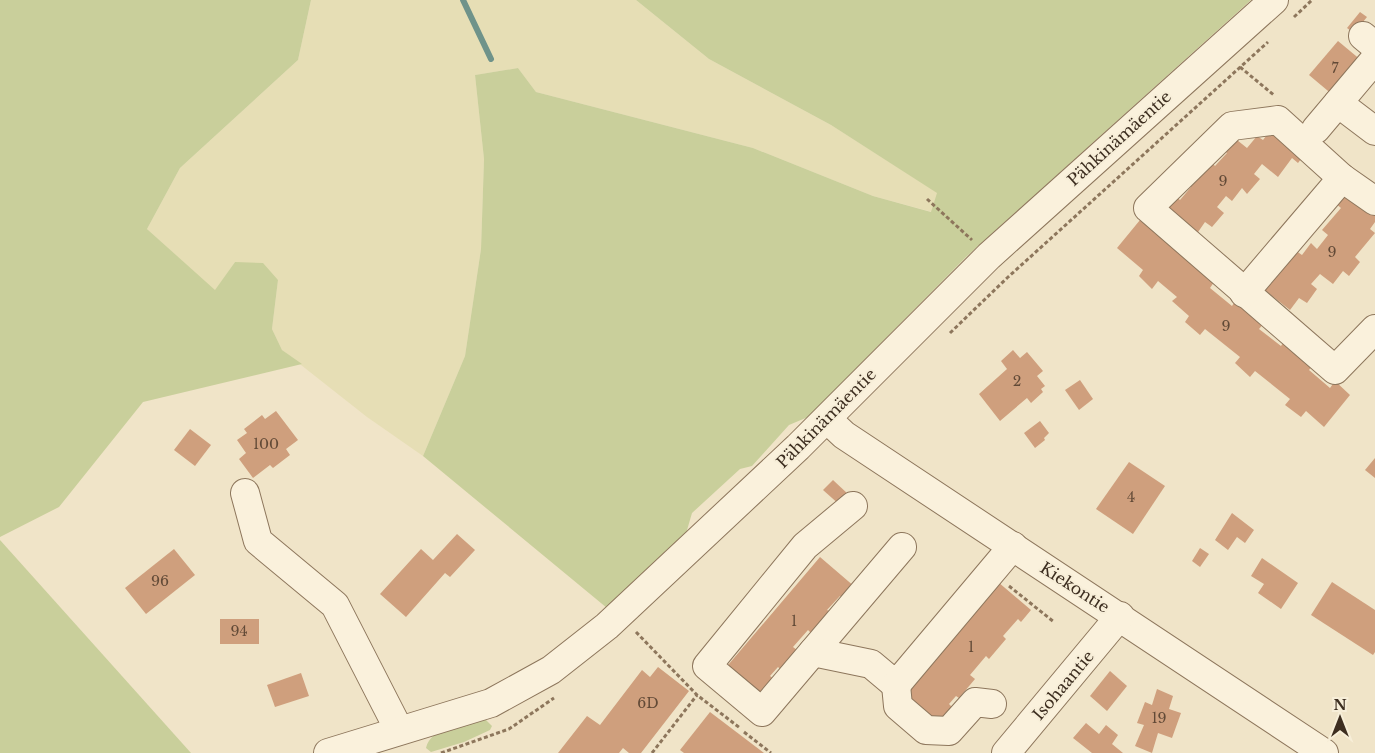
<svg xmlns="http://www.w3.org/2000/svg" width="1375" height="753" font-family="'Libre Baskerville',serif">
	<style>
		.farmland { fill: #e6deb5 }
		.green { fill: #c9cf9b }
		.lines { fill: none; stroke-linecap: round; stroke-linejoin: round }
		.stream { stroke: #6f938a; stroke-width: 6 }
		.building { fill: #cf9f7d }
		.minor-casing { stroke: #8d765c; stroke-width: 30 }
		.path { stroke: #8d765c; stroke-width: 3; stroke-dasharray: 4 2.5; stroke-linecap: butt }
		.minor { stroke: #faf1dc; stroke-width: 28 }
		.labels { text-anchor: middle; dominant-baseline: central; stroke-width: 4; stroke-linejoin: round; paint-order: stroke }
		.number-label { font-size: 14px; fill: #624a37 }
		.street-label { font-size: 16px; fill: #3d2e20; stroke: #f7eed8 }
	</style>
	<rect width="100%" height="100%" fill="#f0e4c8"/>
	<polygon class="farmland" points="311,0 636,0 709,59 831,125 938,193 932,212 873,196 753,148 536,92 518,68 475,75 484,159 481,249 465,356 423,456 367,417 282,350 272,329 278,280 235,262 215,291 147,229 180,168 298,60"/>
	<g class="green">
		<polygon points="0,0 311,0 298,60 180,168 147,229 215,290 235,262 263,263 278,280 272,329 282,350 302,364 143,402 59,507 0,537"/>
		<polygon points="636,0 1251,0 966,257 808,417 789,425 752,466 740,469 692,513 685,537 607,608 423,456 465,356 481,249 484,159 475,75 518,68 536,92 753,148 873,196 931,212 937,193 831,125 709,59"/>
		<polygon points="0,540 191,753 0,753"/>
		<path d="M480,719L486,720L492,726L490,730L464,742L431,752L426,748C431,727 461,725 480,719Z"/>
	</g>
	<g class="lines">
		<polyline class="stream" points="463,0 491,59"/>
	</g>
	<g class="building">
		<polygon points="1360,12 1367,17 1354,33 1347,28"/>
		<polygon points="1338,41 1362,61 1334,96 1309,75"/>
		<polygon points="1273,127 1305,154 1298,163 1292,158 1278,177 1262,164 1254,174 1260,179 1247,194 1242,188 1232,201 1226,196 1217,207 1224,213 1212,227 1205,222 1196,235 1163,208 1174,195 1180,200 1191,187 1185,182 1211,162 1215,166 1227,153 1222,148 1232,136 1247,148 1257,136 1263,140"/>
		<polygon points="1346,188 1375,212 1375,222 1370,229 1375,233 1355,257 1360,262 1349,276 1343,271 1333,284 1320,274 1311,284 1317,289 1307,303 1299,298 1290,310 1257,284 1289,246 1302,255 1311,243 1317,249 1328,235 1322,230 1341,208 1335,203"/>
		<polygon points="1140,220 1147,226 1153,220 1206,266 1200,272 1214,282 1210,288 1232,306 1236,300 1264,323 1259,329 1281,346 1285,340 1314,364 1309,370 1330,388 1335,381 1350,395 1324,427 1306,411 1301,417 1285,405 1290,399 1255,371 1250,377 1235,363 1240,357 1205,329 1200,335 1185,322 1189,316 1172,301 1177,297 1158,281 1152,289 1139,276 1143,270 1117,248"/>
		<polygon points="1013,350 1020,358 1027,352 1043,371 1037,376 1045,386 1041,389 1043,392 1031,403 1027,398 1000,421 979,394 1007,369 1001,361"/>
		<polygon points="1080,380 1093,399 1079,410 1065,390"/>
		<polygon points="276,411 298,440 286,449 290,455 273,468 270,465 253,478 239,459 246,453 237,440 247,433 244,429 262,415 265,419"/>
		<polygon points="1040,421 1049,433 1044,438 1045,440 1035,448 1024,433"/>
		<polygon points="190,429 211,445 195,466 174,450"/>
		<polygon points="1375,458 1375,478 1365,470"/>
		<polygon points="1129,462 1165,486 1133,534 1096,509"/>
		<polygon points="833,480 849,495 841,506 823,490"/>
		<polygon points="1232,513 1254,530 1245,543 1237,537 1228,550 1215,540"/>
		<polygon points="457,534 475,550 450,577 445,573 406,617 380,594 421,549 433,560"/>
		<polygon points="1200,548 1209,554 1200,567 1192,561"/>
		<polygon points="174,549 195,575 146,614 125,588"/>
		<polygon points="820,557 855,587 844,599 840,596 827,610 831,612 812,634 808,630 793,647 797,650 781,670 778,667 770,676 775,680 757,700 723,671"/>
		<polygon points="1262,558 1298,583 1281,609 1258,593 1264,584 1251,576"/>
		<polygon points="998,582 1031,610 1021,622 1018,619 1003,636 1006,639 989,659 986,656 970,675 975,679 959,698 956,696 949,704 952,707 934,728 900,698"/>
		<polygon points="1332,582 1375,610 1375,652 1373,655 1311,615"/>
		<rect x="220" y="619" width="39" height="25"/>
		<polygon points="658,667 689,691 641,753 629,753 623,748 619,753 558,753 587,716 600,725 642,670 650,677"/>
		<polygon points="1110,671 1127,686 1107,711 1090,696"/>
		<polygon points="301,673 309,696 275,707 267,685"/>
		<polygon points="1157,689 1173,696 1169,709 1181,713 1172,738 1158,733 1152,753 1135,746 1144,725 1137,723 1145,702 1152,705"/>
		<polygon points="710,712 764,753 684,753 680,750"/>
		<polygon points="1086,723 1099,734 1106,725 1118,735 1112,744 1123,753 1092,753 1073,738"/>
	</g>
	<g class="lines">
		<g class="minor-casing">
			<g id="minor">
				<polyline points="1363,36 1375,46"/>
				<polyline points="1338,103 1375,131"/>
				<polyline points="1316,129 1375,59"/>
				<polyline points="1375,201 1342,178 1278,120 1232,126 1148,208 1335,370 1375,329"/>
				<polyline points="1244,293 1342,178"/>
				<polyline points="827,419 844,435 1324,753"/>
				<polyline points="245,493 258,541 335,605 399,730"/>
				<polyline points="853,506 805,546 707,666 762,712 902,547"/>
				<polyline points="813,652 871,664 896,685 1013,546"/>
				<polyline points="896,685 898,706 926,730 949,731 975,702 992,704"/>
				<polyline points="328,753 491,703 551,670 607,626 798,447 989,256 1274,0"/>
				<polyline points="1006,753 1120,616"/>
			</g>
		</g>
		<g class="path">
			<polyline points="1294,17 1312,0"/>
			<polyline points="1240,67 1275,96"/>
			<polyline points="927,199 972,240"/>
			<polyline points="950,333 1007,278 1268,42"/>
			<polyline points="1009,586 1054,622"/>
			<polyline points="636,632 697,695 740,728"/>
			<polyline points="744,732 771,753"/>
			<polyline points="441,753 509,729 554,698"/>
			<polyline points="652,753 697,695"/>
		</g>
		<use href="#minor" class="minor"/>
	</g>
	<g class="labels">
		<g class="number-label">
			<text x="1335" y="68">7</text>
			<text x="1223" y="181">9</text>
			<text x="1332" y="252">9</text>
			<text x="1226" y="326">9</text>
			<text x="1017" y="381">2</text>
			<text x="266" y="444">100</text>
			<text x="1131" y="497">4</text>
			<text x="160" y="581">96</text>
			<text x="794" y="621">1</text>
			<text x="239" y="631">94</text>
			<text x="971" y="647">1</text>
			<text x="648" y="703">6D</text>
			<text x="1159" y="718">19</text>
		</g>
		<g class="street-label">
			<text transform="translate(1119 138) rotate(-42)">Pähkinämäentie</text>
			<text transform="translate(826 418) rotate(-45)">Pähkinämäentie</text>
			<text transform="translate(1075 587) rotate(33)">Kiekontie</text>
			<text transform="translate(1063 685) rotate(-50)">Isohaantie</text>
		</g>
	</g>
	<g transform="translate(1340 718)" stroke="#f7eed8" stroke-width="4" paint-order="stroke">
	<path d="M0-4L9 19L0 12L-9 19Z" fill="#3d2e20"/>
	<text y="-8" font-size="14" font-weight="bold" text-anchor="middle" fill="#3d2e20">N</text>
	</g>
</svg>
